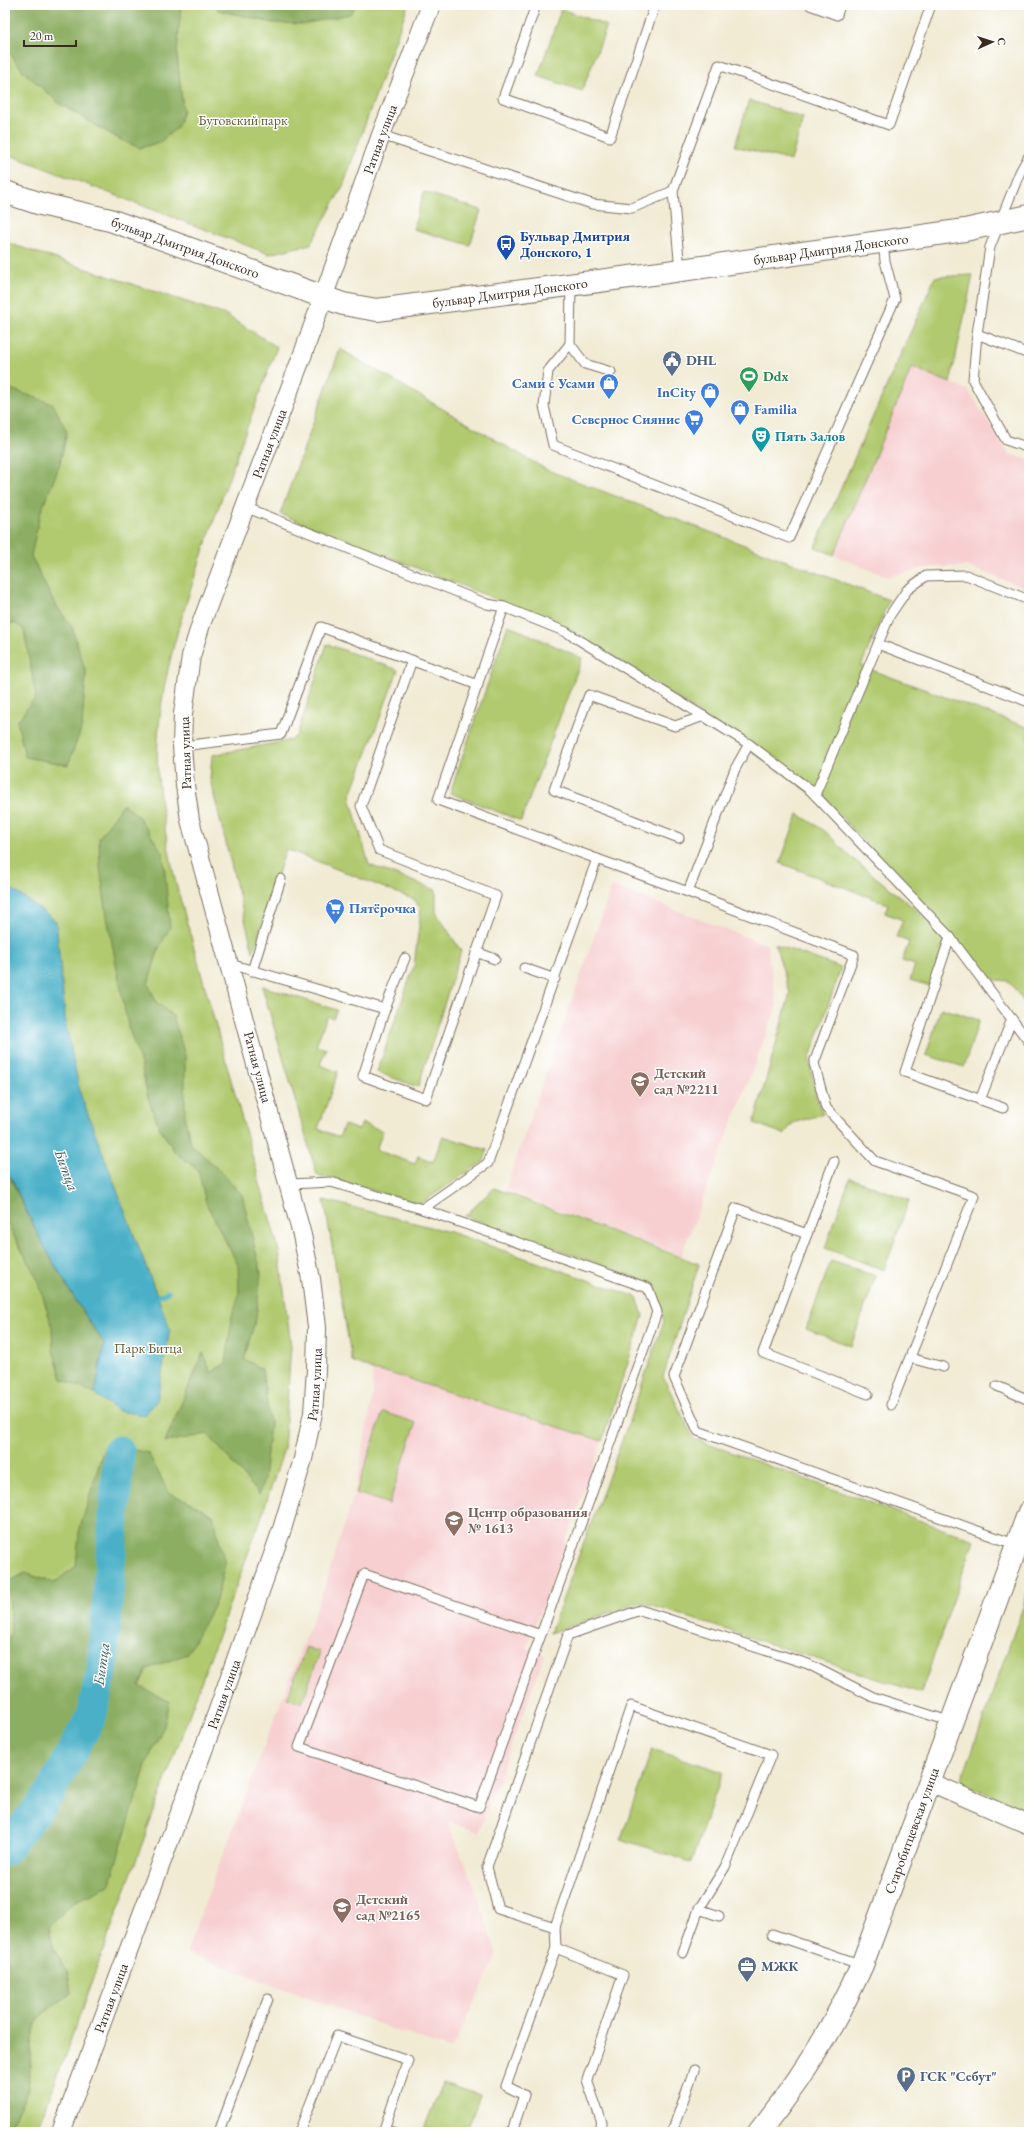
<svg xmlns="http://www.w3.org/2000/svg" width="1034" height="2137" font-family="'EB Garamond',serif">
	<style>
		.built { fill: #f7cfd0 }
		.green { fill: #b1ca6f; stroke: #767a46 }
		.forest { fill: #8cae62; stroke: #646c40 }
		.water { fill: #49b0c8; stroke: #426d73 }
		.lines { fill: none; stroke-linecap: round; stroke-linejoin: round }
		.stream { stroke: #49b0c8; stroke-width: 5 }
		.river { stroke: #49b0c8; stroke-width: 31 }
		.lane-casing { stroke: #7b6e5e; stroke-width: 11 }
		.street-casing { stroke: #7b6e5e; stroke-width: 20 }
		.secondary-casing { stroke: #7b6e5e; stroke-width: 24 }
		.lane { stroke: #fff; stroke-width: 9 }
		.street { stroke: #fff; stroke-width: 18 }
		.secondary { stroke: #fff; stroke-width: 22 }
		.labels { text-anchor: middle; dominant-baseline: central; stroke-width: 3; stroke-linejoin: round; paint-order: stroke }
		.park-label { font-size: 14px; fill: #5e5a36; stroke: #fff }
		.street-label { font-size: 14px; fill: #3b2a1e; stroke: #fff }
		.transit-label { font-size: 14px; font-weight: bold; fill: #164399; stroke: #fff; text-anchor: start }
		.service-label { font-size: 14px; font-weight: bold; fill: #4e5e75; stroke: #fff; text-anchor: start }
		.leisure-label { font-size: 14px; font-weight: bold; fill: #27864d; stroke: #fff; text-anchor: start }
		.shop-label { font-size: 14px; font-weight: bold; fill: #366cbe; stroke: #fff; text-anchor: end }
		.culture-label { font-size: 14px; font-weight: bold; fill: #0d838f; stroke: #fff; text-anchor: start }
		.education-label { font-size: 14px; font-weight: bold; fill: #785e54; stroke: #fff; text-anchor: start }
		.water-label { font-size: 15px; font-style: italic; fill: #416062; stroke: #fff }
	</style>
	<rect width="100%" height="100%" fill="#fff"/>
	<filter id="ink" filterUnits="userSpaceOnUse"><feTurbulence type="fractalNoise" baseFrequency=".025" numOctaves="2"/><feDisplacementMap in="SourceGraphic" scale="8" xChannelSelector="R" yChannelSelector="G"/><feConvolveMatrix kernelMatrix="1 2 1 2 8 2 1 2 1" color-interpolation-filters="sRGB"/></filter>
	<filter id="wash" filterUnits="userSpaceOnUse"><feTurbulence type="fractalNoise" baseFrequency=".012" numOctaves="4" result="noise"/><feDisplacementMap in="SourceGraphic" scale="16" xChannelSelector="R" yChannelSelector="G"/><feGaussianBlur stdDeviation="0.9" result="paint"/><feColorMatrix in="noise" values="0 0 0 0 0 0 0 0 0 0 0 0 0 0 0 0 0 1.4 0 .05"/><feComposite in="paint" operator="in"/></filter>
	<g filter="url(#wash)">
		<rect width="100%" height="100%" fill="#f1ebd4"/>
		<g class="built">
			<polygon points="912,366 968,390 1008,453 1029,460 1029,589 966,566 925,568 887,577 834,555"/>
			<polygon points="612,886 767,945 777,1006 681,1256 505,1190"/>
			<polygon points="372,1370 389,1373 602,1441 527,1648 545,1654 479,1832 448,1822 478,1896 497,1956 451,2050 186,1953 326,1582 355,1491 373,1395"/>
		</g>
		<g class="green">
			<polygon points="5,5 408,5 343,186 311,244 269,254 5,153"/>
			<polygon points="561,9 607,26 582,91 538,76"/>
			<polygon points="749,100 803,118 791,161 735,146"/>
			<polygon points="424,192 481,210 470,245 413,229"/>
			<path d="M5,242L226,315L277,347C252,413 228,479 205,546C180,621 153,697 158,778C161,812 168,846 175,880L279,1251L291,1346L284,1449L261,1518L37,2132H5Z"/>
			<polygon points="973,275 950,383 912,367 834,555 815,547 935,277"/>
			<polygon points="340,349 547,470 889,600 861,666 1029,728 1029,1009 1009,981 996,980 986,975 835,810 654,682 564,626 280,514"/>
			<polygon points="508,625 582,658 521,821 450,793"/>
			<polygon points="327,644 398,670 350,797 369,865 436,890 436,912 461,951 418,1087 377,1072 414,966 421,910 415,900 286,849 253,952 210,779 212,755 291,740 297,735"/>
			<polygon points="798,814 825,831 852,858 919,912 946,938 930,986 910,980 915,965 902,961 909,942 896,937 903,920 885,913 888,904 780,863"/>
			<polygon points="775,944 841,968 809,1061 817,1099 823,1114 793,1123 784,1134 754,1123 790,993"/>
			<polygon points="262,986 337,1010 333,1018 327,1016 316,1046 326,1049 320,1065 338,1072 318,1129 339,1137 344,1125 359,1130 362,1123 383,1131 376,1150 415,1164 418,1156 433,1162 443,1136 487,1150 484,1161 420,1204 317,1175"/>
			<polygon points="941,1008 979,1020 964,1067 926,1055"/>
			<polygon points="850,1178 909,1200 884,1270 825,1248"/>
			<polygon points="494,1188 699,1264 663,1377 694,1439 974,1540 921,1693 641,1602 550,1633 627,1427 664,1321 654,1284 465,1216"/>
			<polygon points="324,1200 450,1232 637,1297 643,1316 602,1441 389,1373 372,1370 352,1361"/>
			<polygon points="831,1261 876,1276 851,1346 806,1329"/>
			<polygon points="383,1412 416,1423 389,1504 356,1493"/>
			<polygon points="1029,1590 1029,1812 961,1782"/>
			<polygon points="306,1647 320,1652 302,1703 287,1698"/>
			<polygon points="652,1749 723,1772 691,1862 621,1839"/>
			<polygon points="442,2083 480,2095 466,2132 434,2132 424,2129"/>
		</g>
		<g class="forest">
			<polygon points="5,5 181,5 177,54 183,110 178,127 160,142 140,148 119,139 60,104 24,72 5,47"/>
			<polygon points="216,5 357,5 350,14 303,24 273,23 218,10"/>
			<polygon points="5,387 53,404 67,432 59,467 40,514 31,556 53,601 72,627 86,673 82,727 68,765 25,757 17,721 36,697 24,630 15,623 5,625"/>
			<polygon points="123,804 138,816 163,853 170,927 159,948 148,984 157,1003 173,1016 185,1055 185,1119 191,1144 218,1169 242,1195 261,1273 256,1318 244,1359 262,1369 270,1423 264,1480 259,1494 208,1434 165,1442 203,1353 211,1373 226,1363 232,1316 239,1295 238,1265 206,1203 198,1170 175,1152 159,1127 148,1098 141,1064 128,1026 107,917 100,867 99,838"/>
			<path d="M5,1173L10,1177C36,1235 67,1290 104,1343L95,1394L62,1379L53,1350L52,1327L38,1280L5,1220Z"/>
			<path d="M109,1444L148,1453L169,1493L188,1501L213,1515L225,1564L216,1601L187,1654L147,1669L139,1686L170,1702L164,1726L147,1762L109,1886L73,1902L49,1927L54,1949L68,1973L71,1993C64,2000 41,2013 38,2020C28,2040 32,2060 29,2081C27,2101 13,2114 9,2132H5V1651L11,1631L8,1582L25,1573L54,1583L76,1566L79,1532L103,1451Z"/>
		</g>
		<path class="water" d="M5,884L56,921L66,1026L81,1096L170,1329L157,1401L144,1415L118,1411L95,1394L104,1343C67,1290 36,1235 11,1177L5,1173Z"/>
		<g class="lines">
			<polyline class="stream" points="158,1296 168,1292"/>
			<polyline class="river" points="5,1850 48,1796 91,1717 102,1670 119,1451"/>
		</g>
	</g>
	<g filter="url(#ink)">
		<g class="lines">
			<g class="lane-casing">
				<g id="lane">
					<polyline points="536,5 503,98 610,137 655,5"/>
					<polyline points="810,5 837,15 840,5"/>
					<polyline points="381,135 592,204 632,208 673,191 719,65 889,125 931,5"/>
					<polyline points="673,191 680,271"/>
					<polyline points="571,285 570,344 585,364 611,372"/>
					<polyline points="977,334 990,247 1020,172 1029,156"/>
					<polyline points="570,344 548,371 544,406 553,445 789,538 895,299 885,261 883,241"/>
					<polyline points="1029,354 977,334 973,380 1006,440 1029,448"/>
					<polyline points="245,507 487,604 504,607 566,632 749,744 810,790 950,937 1029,1042"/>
					<polyline points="504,607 438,800 597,859"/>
					<polyline points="878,644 1029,702"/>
					<polyline points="182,746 281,734 321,627 478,685"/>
					<polyline points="815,795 890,615 907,590 926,576 966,575 1029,600"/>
					<polyline points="679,838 554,790 589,695 675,726 704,716"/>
					<polyline points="688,892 854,955 814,1063 826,1108 875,1161 974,1196 891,1405"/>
					<polyline points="950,937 905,1072 1003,1108"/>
					<polyline points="476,952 495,959"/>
					<polyline points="405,958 385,1009 363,1076 426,1099 496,896 379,850 361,806 412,660"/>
					<polyline points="230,964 385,1009"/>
					<polyline points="524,968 555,979"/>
					<polyline points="252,971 281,879"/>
					<polyline points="980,1100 1012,1019"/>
					<polyline points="290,1184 331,1182 422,1209 488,1163 597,859 688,892 735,769 749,744"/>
					<polyline points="422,1209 648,1288 657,1312 479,1807 299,1747 364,1574 541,1635"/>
					<polyline points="807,1234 834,1161"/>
					<polyline points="910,1358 943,1367"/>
					<polyline points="997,1386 1029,1400"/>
					<polyline points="868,1394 763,1353 807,1234 736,1208 674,1377 698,1431 1017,1545"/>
					<polyline points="699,1909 719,1916"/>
					<polyline points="555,1927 556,1948"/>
					<polyline points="772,1934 862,1965"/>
					<polyline points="683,1953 699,1909 725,1867 771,1755 631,1706 555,1927 498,1909 487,1867 568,1635 640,1610 808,1664 873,1697 952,1722"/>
					<polyline points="219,2132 268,1999"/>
					<polyline points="299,2132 337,2036 408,2060 384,2129 392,2132"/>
					<polyline points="512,2132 524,2095 506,2086 556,1948 623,1975 587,2080 602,2123 599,2132"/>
					<polyline points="672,2132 694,2070"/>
				</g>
			</g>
			<g class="street-casing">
				<g id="street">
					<polyline points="930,1782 1029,1825"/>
					<path id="s1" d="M61,2132L217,1713L282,1529L303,1459L313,1413L316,1370L317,1327L311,1279L302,1235L190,820L185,785L182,746L183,714L191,656L201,624L304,351L381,135L431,5"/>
				</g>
			</g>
			<g class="secondary-casing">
				<g id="secondary">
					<path id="s2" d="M5,192L41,204L110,220L343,304L377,310L660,273L965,230L1029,216"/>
					<path id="s3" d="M759,2132C802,2079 834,2027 862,1965L1029,1512"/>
				</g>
			</g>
			<use href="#lane" class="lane"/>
			<use href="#street" class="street"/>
			<use href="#secondary" class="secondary"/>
		</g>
	</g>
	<defs>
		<g id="bus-pin" transform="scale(1)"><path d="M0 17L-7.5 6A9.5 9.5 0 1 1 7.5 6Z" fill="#1a4fb4" stroke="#fff"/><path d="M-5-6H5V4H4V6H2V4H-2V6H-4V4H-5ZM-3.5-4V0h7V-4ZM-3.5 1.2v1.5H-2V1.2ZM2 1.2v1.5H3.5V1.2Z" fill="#fff"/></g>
		<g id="civic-pin" transform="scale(1)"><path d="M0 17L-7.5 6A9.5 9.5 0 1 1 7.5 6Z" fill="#5c6f8a" stroke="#fff"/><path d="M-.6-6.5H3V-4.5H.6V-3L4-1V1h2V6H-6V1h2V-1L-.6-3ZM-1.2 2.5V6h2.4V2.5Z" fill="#fff"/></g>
		<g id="stadium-pin" transform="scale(1)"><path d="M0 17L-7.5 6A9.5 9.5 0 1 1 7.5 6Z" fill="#2e9e5b" stroke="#fff"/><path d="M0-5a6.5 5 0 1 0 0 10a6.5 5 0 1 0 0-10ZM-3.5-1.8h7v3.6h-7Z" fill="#fff"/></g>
		<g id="shop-pin" transform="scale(1)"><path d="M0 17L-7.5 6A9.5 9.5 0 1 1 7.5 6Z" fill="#3f7fe0" stroke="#fff"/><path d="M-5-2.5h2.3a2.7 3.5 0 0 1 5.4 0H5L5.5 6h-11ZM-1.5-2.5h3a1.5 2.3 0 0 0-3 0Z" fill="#fff"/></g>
		<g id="supermarket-pin" transform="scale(1)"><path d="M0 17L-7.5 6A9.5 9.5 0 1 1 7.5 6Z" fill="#3f7fe0" stroke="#fff"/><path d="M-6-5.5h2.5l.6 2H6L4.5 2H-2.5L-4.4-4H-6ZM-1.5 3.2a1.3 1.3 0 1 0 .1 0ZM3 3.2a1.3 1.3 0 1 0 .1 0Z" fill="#fff"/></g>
		<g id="theatre-pin" transform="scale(1)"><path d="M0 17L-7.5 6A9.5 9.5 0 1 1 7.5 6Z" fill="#0f9aa8" stroke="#fff"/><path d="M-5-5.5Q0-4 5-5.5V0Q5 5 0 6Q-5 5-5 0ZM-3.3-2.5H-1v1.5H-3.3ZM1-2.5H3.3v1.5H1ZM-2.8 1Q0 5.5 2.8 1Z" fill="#fff"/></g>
		<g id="school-pin" transform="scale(1)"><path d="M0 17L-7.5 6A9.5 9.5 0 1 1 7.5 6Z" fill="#8d6e63" stroke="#fff"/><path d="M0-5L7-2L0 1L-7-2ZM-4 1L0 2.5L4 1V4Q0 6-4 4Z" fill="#fff"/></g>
		<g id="office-pin" transform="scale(1)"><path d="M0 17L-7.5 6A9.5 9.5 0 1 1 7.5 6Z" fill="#5c6f8a" stroke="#fff"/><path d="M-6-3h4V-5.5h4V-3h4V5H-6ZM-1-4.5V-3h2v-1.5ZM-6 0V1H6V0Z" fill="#fff"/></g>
		<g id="parking-pin" transform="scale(1)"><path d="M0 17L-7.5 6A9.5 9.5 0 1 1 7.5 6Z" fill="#5c6f8a" stroke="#fff"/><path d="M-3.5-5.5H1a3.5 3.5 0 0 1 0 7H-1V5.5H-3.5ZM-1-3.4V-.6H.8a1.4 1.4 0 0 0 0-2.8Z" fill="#fff"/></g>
	</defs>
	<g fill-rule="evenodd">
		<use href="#bus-pin" x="506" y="244"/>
		<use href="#civic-pin" x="672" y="360"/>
		<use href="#stadium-pin" x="749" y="376"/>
		<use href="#shop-pin" x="609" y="383"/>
		<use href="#shop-pin" x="710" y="392"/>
		<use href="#shop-pin" x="740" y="409"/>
		<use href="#supermarket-pin" x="694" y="419"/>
		<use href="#theatre-pin" x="761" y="436"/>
		<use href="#supermarket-pin" x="335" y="908"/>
		<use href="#school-pin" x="640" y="1081"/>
		<use href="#school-pin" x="454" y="1520"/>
		<use href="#school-pin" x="342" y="1907"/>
		<use href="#office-pin" x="747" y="1966"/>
		<use href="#parking-pin" x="906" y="2076"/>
	</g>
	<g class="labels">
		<g class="park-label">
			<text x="243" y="120">Бутовский парк</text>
			<text x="148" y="1348">Парк Битца</text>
		</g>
		<g class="street-label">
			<text stroke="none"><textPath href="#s1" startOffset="2087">Ратная улица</textPath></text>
			<text stroke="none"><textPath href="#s2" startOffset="189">бульвар Дмитрия Донского</textPath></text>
			<text stroke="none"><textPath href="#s2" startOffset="849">бульвар Дмитрия Донского</textPath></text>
			<text stroke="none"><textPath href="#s2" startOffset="525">бульвар Дмитрия Донского</textPath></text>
			<text stroke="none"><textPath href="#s1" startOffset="1763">Ратная улица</textPath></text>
			<text transform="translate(185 753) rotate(-92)">Ратная улица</text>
			<text transform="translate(258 1067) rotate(75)">Ратная улица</text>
			<text stroke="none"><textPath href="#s1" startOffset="791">Ратная улица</textPath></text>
			<text stroke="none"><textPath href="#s1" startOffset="467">Ратная улица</textPath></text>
			<text stroke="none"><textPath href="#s3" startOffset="340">Старобитцевская улица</textPath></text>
			<text stroke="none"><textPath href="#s1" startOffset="143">Ратная улица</textPath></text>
		</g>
		<g class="transit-label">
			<text x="520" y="236">Бульвар Дмитрия<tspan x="520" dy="16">Донского, 1</tspan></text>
		</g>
		<g class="service-label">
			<text x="686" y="360">DHL</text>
			<text x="761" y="1966">МЖК</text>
			<text x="920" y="2076">ГСК "Себут"</text>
		</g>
		<g class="leisure-label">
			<text x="763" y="376">Ddx</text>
		</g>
		<g class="shop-label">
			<text x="595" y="383">Сами с Усами</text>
			<text x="696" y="392">InCity</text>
			<text x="754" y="409" text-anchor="start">Familia</text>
			<text x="680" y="419">Северное Сияние</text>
			<text x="349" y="908" text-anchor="start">Пятёрочка</text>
		</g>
		<g class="culture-label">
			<text x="775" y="436">Пять Залов</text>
		</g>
		<g class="education-label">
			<text x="654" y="1073">Детский<tspan x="654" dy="16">сад №2211</tspan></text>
			<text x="468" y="1512">Центр образования<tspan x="468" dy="16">№ 1613</tspan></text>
			<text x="356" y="1899">Детский<tspan x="356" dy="16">сад №2165</tspan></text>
		</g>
		<g class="water-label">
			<text transform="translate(67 1170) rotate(70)">Битца</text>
			<text transform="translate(101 1664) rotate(-82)">Битца</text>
		</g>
	</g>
	<rect width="1034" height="2137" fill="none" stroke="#fff" stroke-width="20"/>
	<g transform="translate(992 42) rotate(87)" stroke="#ffffff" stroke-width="3" paint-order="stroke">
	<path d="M0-3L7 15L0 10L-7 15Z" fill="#3b2a1e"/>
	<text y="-6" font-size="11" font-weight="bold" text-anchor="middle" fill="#3b2a1e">С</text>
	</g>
	<path d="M24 40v6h52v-6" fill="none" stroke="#3b2a1e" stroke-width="2"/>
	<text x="30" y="40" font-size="12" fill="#3b2a1e" stroke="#ffffff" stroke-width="3" paint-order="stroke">20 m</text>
</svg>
